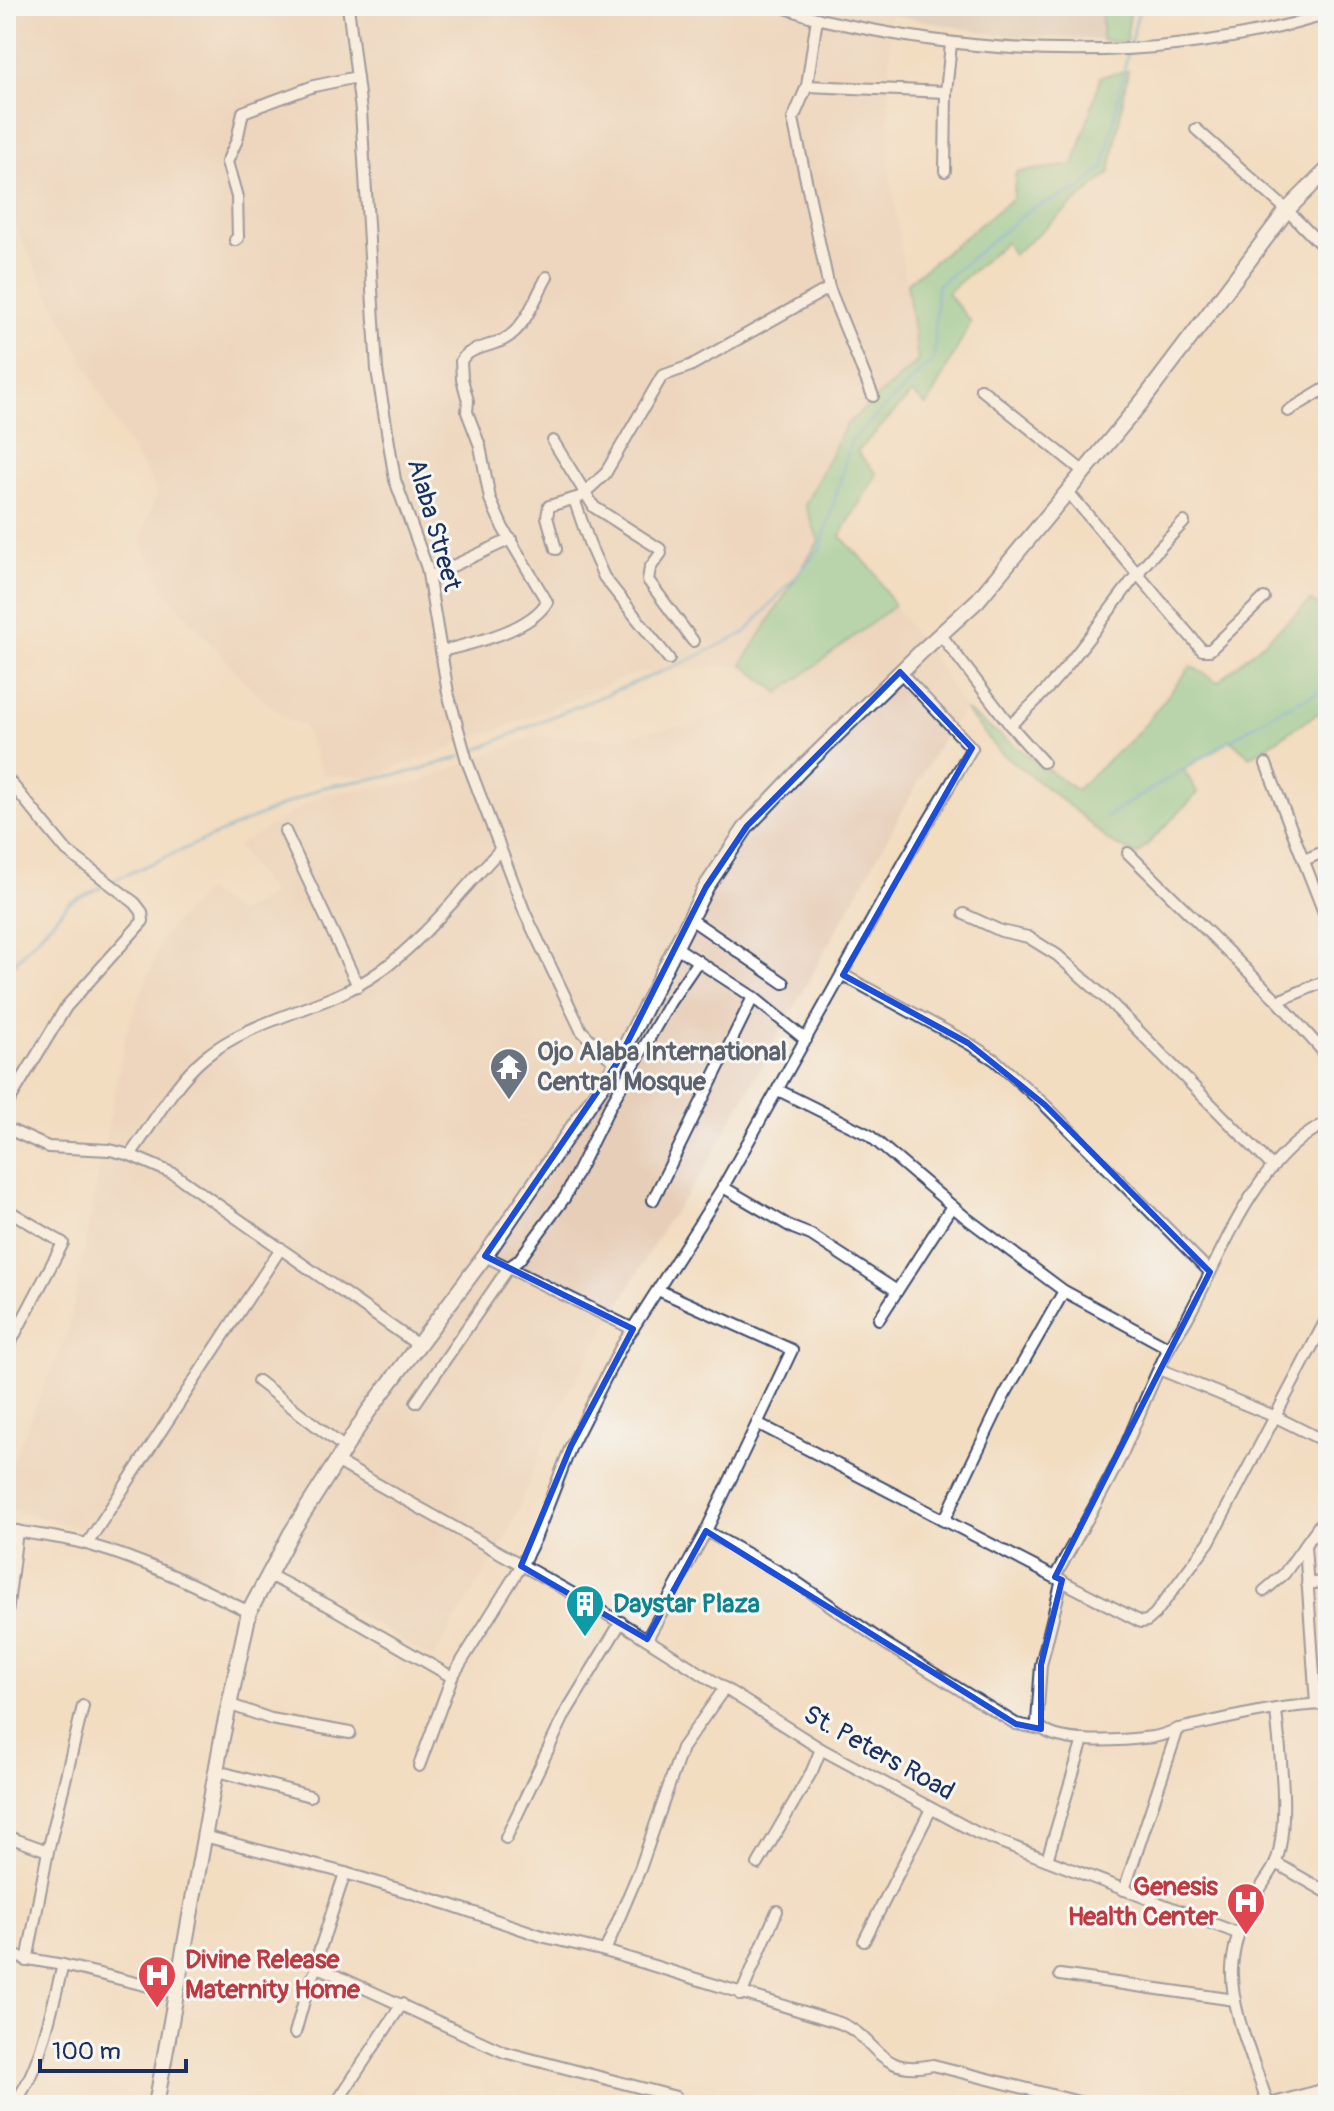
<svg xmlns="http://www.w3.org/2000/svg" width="1334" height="2111" font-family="Pangolin,sans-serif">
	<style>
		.built { fill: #e7ceb8 }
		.industrial { fill: #cec1b9 }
		.green { fill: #73cb90; stroke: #477d77; stroke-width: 2 }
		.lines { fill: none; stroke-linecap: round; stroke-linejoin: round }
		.stream { stroke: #51a5cc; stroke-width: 3 }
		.minor-casing { stroke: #3b496d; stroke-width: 14 }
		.secondary-casing { stroke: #3b496d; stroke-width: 18 }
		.minor { stroke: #fff; stroke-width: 10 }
		.secondary { stroke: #fff; stroke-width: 14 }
		.marked { fill: none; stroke: #1d4ed8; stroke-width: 6; stroke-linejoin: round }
		.labels { text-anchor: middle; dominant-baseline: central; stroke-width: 6; stroke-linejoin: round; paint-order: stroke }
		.street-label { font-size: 26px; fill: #1b2f5e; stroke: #f6f6f2 }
		.worship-label { font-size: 26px; font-weight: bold; fill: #5b616d; stroke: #f6f6f2; text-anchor: start }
		.culture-label { font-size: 26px; font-weight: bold; fill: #0d838f; stroke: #f6f6f2; text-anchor: start }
		.health-label { font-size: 26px; font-weight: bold; fill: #be3a42; stroke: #f6f6f2; text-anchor: end }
	</style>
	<rect width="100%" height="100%" fill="#f6f6f2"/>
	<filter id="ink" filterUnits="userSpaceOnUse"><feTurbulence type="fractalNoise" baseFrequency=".0125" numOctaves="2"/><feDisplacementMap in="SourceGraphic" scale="16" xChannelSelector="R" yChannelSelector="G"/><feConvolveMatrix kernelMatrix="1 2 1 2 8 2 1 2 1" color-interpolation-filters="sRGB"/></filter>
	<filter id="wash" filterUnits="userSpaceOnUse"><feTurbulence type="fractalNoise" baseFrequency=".006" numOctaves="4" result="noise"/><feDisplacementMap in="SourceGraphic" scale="32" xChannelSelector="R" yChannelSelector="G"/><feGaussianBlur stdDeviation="1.8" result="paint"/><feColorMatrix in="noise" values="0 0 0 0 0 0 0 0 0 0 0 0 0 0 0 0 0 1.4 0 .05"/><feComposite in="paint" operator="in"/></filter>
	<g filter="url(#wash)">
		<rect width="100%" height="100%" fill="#f2ddc1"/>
		<g class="built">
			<polygon points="6,6 846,6 890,15 889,167 918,361 846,425 819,540 742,664 633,674 502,728 374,776 323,775 304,725 287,719 254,692 163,589 139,538 158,493 113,418 6,209"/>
			<polygon points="894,606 937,663 964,709 946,732 703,1172 666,1223 556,1414 507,1537 432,1659 244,1546 225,1587 129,1542 6,1508 6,1477 69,1329 126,1032 164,934 205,891 239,913 272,894 237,846 323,794 421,782 534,736 610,739 695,723 779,693"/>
		</g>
		<polygon class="industrial" points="846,6 1102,6 1102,40 997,35"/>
		<g class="green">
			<polygon points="1102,6 1131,6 1126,43 1102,40"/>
			<polygon points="1128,71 1110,173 1013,255 1006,242 947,293 971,322 927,406 912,393 857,452 877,474 840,536 873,570 894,606 779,693 742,664 819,541 805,505 846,425 918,361 907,283 1013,198 1016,172 1074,165 1101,76"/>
			<polygon points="1311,601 1328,610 1328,707 1250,757 1230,739 1184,770 1198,793 1137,855 1108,841 1081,815 1000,752 964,709 1076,790 1138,733 1191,666 1218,682"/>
		</g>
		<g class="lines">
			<g class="stream">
				<polyline points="1130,45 1140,6"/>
				<polyline points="468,754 539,722 685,662 745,633 821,548 851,441 934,359 937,286 1030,209 1080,189 1104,167 1128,52"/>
				<polyline points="1106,817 1274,713 1328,688"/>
				<polyline points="112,881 324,787 411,772 461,757"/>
				<polyline points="6,972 70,902 106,885"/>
			</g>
		</g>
	</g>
	<g filter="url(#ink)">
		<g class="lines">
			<g class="minor-casing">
				<g id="minor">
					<polyline points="348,6 361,111 377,370 395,480 427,568 448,693 467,761 525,913 581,1030 601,1051 617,1063"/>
					<path d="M780,6C793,10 807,16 820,19C988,58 1162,65 1328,14"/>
					<polyline points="817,18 807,86 793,119 829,288 873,396"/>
					<polyline points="807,86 946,92"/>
					<polyline points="1196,129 1287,210 1328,252"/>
					<polyline points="945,171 946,92 951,44"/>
					<polyline points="235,240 238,238 237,197 227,162 237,140 243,112 314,86 357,77"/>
					<polyline points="981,389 1084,472"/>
					<polyline points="1288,411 1328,387"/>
					<polyline points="553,441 594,507 660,549 661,553 650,568 648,580 693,641"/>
					<polyline points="1326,478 1328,478"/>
					<polyline points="1069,493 1202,650 1210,650 1264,598"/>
					<polyline points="574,499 591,548 604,577 669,659"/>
					<polyline points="556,549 547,517 549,506 580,497 605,474 662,376 690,366 829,288"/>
					<polyline points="429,577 511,539"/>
					<polyline points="941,635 1010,725 1043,762"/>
					<path d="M442,651C473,643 529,631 547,602L503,528L490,499L480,446L467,412L468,401L462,379L461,361C468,347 491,347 505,339C526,327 535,298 547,277"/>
					<path d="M1010,725C1060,683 1097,625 1138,573C1152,555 1168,539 1184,522"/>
					<polyline points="1266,764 1328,923"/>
					<polyline points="6,777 67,851 135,903 142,912 143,921 66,1007 6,1106"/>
					<polyline points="285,831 358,986"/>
					<polyline points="1128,853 1278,1001 1328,1057"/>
					<polyline points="1304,860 1328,850"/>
					<polyline points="964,914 1001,931 1028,937 1057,955 1110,1002 1273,1167"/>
					<polyline points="689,918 784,983"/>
					<polyline points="676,947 753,997 806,1040"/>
					<polyline points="843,975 968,1043 995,1060 1045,1105 1210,1272"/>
					<polyline points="1278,1001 1328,980"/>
					<polyline points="778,1090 869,1135 965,1217 1064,1291 1169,1348"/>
					<polyline points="6,1128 48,1147 110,1150 130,1155 174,1174 418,1345"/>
					<path d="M130,1155C153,1124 174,1083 204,1058C255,1016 326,1010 379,972C423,941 462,890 499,851"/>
					<polyline points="723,1187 793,1228 811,1235 897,1291"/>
					<polyline points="653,1200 753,997"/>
					<polyline points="6,1209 63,1243 6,1351"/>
					<polyline points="485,1256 633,1329"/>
					<polyline points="879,1319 952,1206"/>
					<polyline points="1159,1369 1276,1417 1328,1443"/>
					<polyline points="258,1381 345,1448"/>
					<polyline points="416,1402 509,1267 519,1260 565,1197 610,1106 670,1002 698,961"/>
					<polyline points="759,1424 1141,1622 1147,1621 1155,1614 1209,1542 1328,1316"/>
					<polyline points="336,1461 586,1601 821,1749 977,1833 1237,1933"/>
					<polyline points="944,1521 1004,1396 1064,1291"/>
					<path d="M6,1529C34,1535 63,1537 90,1545C146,1561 197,1586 249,1612"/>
					<polyline points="706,1531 792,1579 886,1644 1016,1724 1041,1729"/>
					<polyline points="87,1544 281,1248"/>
					<polyline points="1305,1546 1316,1704"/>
					<polyline points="267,1574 329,1606 452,1677"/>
					<path d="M1055,1577C1077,1536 1102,1496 1122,1454C1138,1419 1151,1382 1169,1348C1176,1335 1185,1324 1191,1311C1225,1247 1257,1156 1328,1122"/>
					<path d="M1062,1580L1041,1665L1037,1722C1049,1748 1128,1740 1153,1737C1163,1736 1173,1730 1183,1728C1230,1718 1280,1705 1328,1704"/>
					<polyline points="1307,1584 1328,1581"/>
					<polyline points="1264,1591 1284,1574 1328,1513"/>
					<polyline points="6,1622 17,1531"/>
					<polyline points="647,1639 706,1531 792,1350 658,1290"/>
					<polyline points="228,1704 271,1719 350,1733"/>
					<polyline points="419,1766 452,1677 521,1566 535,1539 571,1446 621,1347 723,1187 906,859 972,748 900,672"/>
					<polyline points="217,1771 310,1796"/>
					<polyline points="6,1836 48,1851"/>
					<path d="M204,1836L345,1873L451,1905L545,1937L605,1951L840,2023C878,2038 877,2077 933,2065L1091,2105"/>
					<polyline points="506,1838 565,1714 621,1622"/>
					<polyline points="1047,1860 1083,1740"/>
					<polyline points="1276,1863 1328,1893"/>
					<polyline points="758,1864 812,1771 821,1749"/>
					<polyline points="345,1873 316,1961 320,1968 504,2052 676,2097"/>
					<polyline points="1124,1890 1178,1729"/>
					<polyline points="864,1941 931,1809"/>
					<polyline points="605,1951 640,1869 682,1748 724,1689"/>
					<polyline points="6,1955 63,1965 177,1993"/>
					<polyline points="27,1961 48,1851 83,1706"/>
					<polyline points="1060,1975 1235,2000"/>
					<polyline points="741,1995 777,1911"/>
					<polyline points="295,2033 307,1990 318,1965"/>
					<path d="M1268,2104C1255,2064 1230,2010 1232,1968C1234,1938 1245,1914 1260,1889C1265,1880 1273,1871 1276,1862C1290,1821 1280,1753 1276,1710"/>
					<path d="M13,2105C41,2070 51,2009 63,1965"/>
					<polyline points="335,2105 402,2004"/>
					<polyline points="1267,2105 1328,2088"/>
				</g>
			</g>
			<g class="secondary-casing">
				<polyline id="secondary" points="156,2105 222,1738 249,1612 291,1533 368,1412 485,1256 617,1063 706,887 747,826 800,770 922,651 978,600 1145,398 1287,210 1328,169"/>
			</g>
			<use href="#minor" class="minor"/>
			<use href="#secondary" class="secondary"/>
		</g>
	</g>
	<path d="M0 0H1334V2111H0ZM900,672L972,748L843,975L968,1043L1045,1105L1210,1272L1055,1577L1062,1580L1041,1665V1729L1016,1724L706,1531L647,1639L521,1566L571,1446L633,1329L485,1256L617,1063L706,887L747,826Z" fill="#f2ddc1" fill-opacity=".55" fill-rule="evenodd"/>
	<path class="marked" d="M900,672L972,748L843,975L968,1043L1045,1105L1210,1272L1055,1577L1062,1580L1041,1665V1729L1016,1724L706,1531L647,1639L521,1566L571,1446L633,1329L485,1256L617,1063L706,887L747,826Z"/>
	<defs>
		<g id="temple-pin" transform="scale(2)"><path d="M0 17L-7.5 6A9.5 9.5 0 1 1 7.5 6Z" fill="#6b7280" stroke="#f6f6f2"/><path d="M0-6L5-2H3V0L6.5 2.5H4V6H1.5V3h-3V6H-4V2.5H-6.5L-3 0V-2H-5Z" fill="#fff"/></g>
		<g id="building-pin" transform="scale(2)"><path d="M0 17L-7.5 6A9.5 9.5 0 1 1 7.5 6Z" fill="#0f9aa8" stroke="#f6f6f2"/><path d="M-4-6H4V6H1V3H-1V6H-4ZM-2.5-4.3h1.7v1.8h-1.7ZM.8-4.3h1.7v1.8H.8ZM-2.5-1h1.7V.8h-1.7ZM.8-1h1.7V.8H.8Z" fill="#fff"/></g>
		<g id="hospital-pin" transform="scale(2)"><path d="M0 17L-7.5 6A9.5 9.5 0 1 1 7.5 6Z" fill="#e0444e" stroke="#f6f6f2"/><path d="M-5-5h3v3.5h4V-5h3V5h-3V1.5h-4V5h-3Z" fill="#fff"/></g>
	</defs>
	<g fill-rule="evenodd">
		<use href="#temple-pin" x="509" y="1067"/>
		<use href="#building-pin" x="585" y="1604"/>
		<use href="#hospital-pin" x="1246" y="1902"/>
		<use href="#hospital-pin" x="157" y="1975"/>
	</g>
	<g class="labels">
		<g class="street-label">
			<text transform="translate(434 525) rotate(74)">Alaba Street</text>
			<text transform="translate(879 1753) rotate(29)">St. Peters Road</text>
		</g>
		<g class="worship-label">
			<text x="537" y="1052">Ojo Alaba International<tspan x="537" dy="30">Central Mosque</tspan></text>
		</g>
		<g class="culture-label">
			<text x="613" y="1604">Daystar Plaza</text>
		</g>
		<g class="health-label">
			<text x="1218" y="1887">Genesis<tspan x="1218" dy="30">Health Center</tspan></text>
			<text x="185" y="1960" text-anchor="start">Divine Release<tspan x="185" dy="30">Maternity Home</tspan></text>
		</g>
	</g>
	<rect width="1334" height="2111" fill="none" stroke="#f6f6f2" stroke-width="32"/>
	<path d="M40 2059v12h146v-12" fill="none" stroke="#1b2f5e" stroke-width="4"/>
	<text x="52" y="2059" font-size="24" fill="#1b2f5e" stroke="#f6f6f2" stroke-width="6" paint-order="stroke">100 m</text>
</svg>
